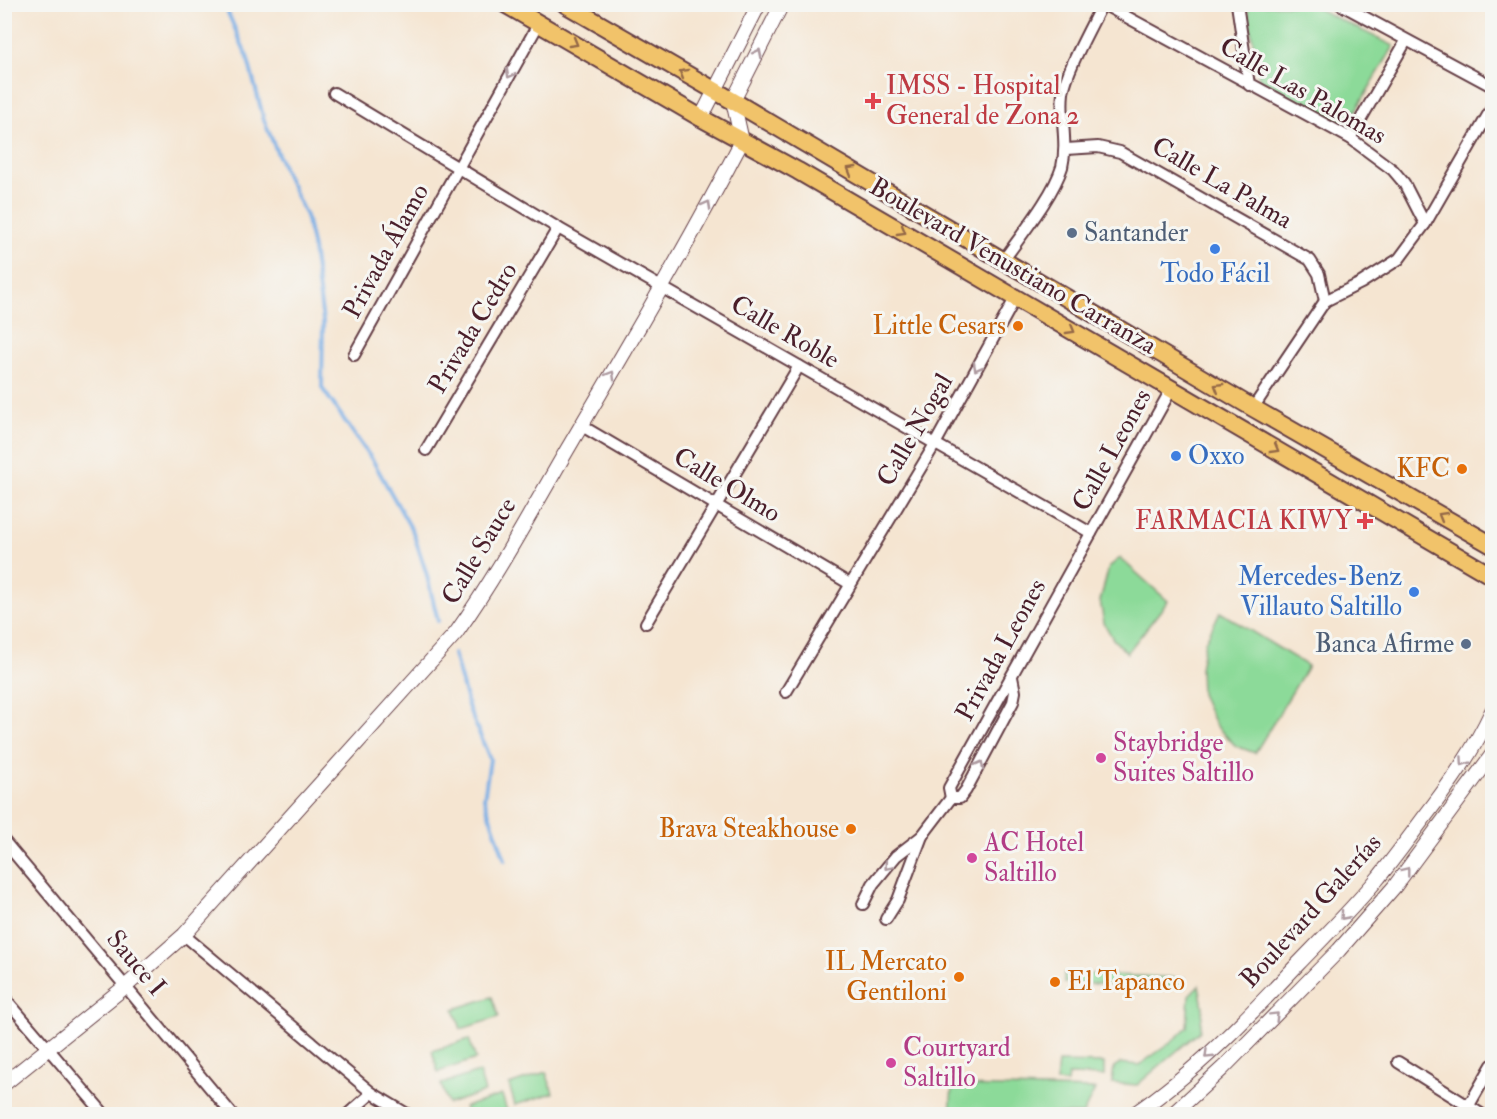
<svg xmlns="http://www.w3.org/2000/svg" width="1497" height="1119" font-family="'IM FELL Double Pica',serif">
	<style>
		.green { fill: #8cda99; stroke: #6b7c62; stroke-width: 1.5 }
		.lines { fill: none; stroke-linecap: round; stroke-linejoin: round }
		.stream { stroke: #76ace4; stroke-width: 4 }
		.minor-casing { stroke: #643d44; stroke-width: 14 }
		.tertiary-casing { stroke: #643d44; stroke-width: 16 }
		.primary-casing { stroke: #643d44; stroke-width: 20 }
		.minor { stroke: #fff; stroke-width: 10 }
		.tertiary { stroke: #fff; stroke-width: 14 }
		.primary { stroke: #f1c36a; stroke-width: 16 }
		.oneway { stroke: #956947 }
		.oneway2 { stroke: #ae9aa0 }
		.health-dot { fill: #e0444e; stroke: #f6f6f2; stroke-width: 2 }
		.service-dot { fill: #5c6f8a; stroke: #f6f6f2; stroke-width: 2 }
		.shop-dot { fill: #3f7fe0; stroke: #f6f6f2; stroke-width: 2 }
		.food-dot { fill: #e8710a; stroke: #f6f6f2; stroke-width: 2 }
		.hotel-dot { fill: #d1479c; stroke: #f6f6f2; stroke-width: 2 }
		.labels { text-anchor: middle; dominant-baseline: central; stroke-width: 6; stroke-linejoin: round; paint-order: stroke }
		.health-label { font-size: 26px; fill: #be3a42; stroke: #f6f6f2; text-anchor: start }
		.street-label { font-size: 26px; fill: #4a1f2b; stroke: #f6f6f2 }
		.service-label { font-size: 26px; fill: #4e5e75; stroke: #f6f6f2; text-anchor: start }
		.shop-label { font-size: 26px; fill: #366cbe; stroke: #f6f6f2 }
		.food-label { font-size: 26px; fill: #c56008; stroke: #f6f6f2; text-anchor: end }
		.hotel-label { font-size: 26px; fill: #b23c85; stroke: #f6f6f2; text-anchor: start }
	</style>
	<rect width="100%" height="100%" fill="#f6f6f2"/>
	<filter id="ink" filterUnits="userSpaceOnUse"><feTurbulence type="fractalNoise" baseFrequency=".0167" numOctaves="2"/><feDisplacementMap in="SourceGraphic" scale="12" xChannelSelector="R" yChannelSelector="G"/><feConvolveMatrix kernelMatrix="1 2 1 2 8 2 1 2 1" color-interpolation-filters="sRGB"/></filter>
	<filter id="wash" filterUnits="userSpaceOnUse"><feTurbulence type="fractalNoise" baseFrequency=".008" numOctaves="4" result="noise"/><feDisplacementMap in="SourceGraphic" scale="24" xChannelSelector="R" yChannelSelector="G"/><feGaussianBlur stdDeviation="1.35" result="paint"/><feColorMatrix in="noise" values="0 0 0 0 0 0 0 0 0 0 0 0 0 0 0 0 0 1.4 0 .05"/><feComposite in="paint" operator="in"/></filter>
	<g filter="url(#wash)">
		<rect width="100%" height="100%" fill="#f5e5d1"/>
		<g class="green">
			<polygon points="1247,5 1310,5 1394,46 1345,129 1259,79"/>
			<polygon points="1120,558 1168,601 1127,653 1113,639 1104,623 1100,601 1109,567"/>
			<polygon points="1220,612 1308,666 1255,753 1236,746 1216,726 1201,694 1200,668 1205,642"/>
			<polygon points="1064,973 1185,978 1184,987 1064,983"/>
			<polygon points="1199,985 1203,1007 1200,1031 1137,1085 1112,1083 1114,1067 1120,1063 1139,1065 1173,1041 1187,1027 1189,995"/>
			<polygon points="492,997 499,1017 461,1029 454,1009"/>
			<polygon points="469,1039 476,1059 438,1072 432,1051"/>
			<polygon points="1058,1062 1104,1063 1104,1076 1068,1075 1067,1083 1056,1082"/>
			<polygon points="479,1072 485,1092 448,1104 441,1084"/>
			<polygon points="546,1072 553,1093 515,1105 509,1085"/>
			<polygon points="952,1086 1095,1089 1083,1114 950,1114"/>
			<polygon points="502,1095 508,1114 467,1114 464,1107"/>
		</g>
		<g class="lines">
			<g class="stream">
				<polyline points="224,4 247,56 264,120 285,172 306,216 313,249 323,321 322,388 373,461 413,532 426,572 438,621"/>
				<polyline points="454,654 469,709 490,759 484,799 505,860"/>
			</g>
		</g>
	</g>
	<g filter="url(#ink)">
		<g class="lines">
			<g class="minor-casing">
				<g id="minor">
					<polyline points="1103,4 1350,138 1393,170 1404,183 1425,224"/>
					<polyline points="1237,4 1249,85"/>
					<polyline points="1340,4 1492,86"/>
					<polyline points="334,93 558,228 1091,533"/>
					<polyline points="1350,138 1406,41"/>
					<polyline points="1066,149 1098,147 1120,152 1310,260 1319,274 1325,301"/>
					<path d="M1003,261C1021,235 1053,196 1062,167C1068,142 1060,118 1063,93C1066,71 1091,27 1102,4"/>
					<polyline points="354,355 539,23"/>
					<polyline points="1253,408 1325,301 1361,283 1399,259 1425,224 1492,108"/>
					<polyline points="582,426 850,584"/>
					<polyline points="426,450 558,228"/>
					<polyline points="646,623 799,366"/>
					<polyline points="1012,677 1015,692 1013,702 966,790 960,798 951,798 949,788 1172,388"/>
					<polyline points="786,692 935,444 1016,297"/>
					<polyline points="4,841 232,1114"/>
					<polyline points="863,904 873,884 896,856 922,836 951,798"/>
					<polyline points="886,919 898,900 922,836"/>
					<polyline points="184,935 372,1093 407,1114"/>
					<polyline points="4,997 104,1114"/>
					<polyline points="1398,1062 1481,1114"/>
					<polyline points="348,1114 372,1093"/>
					<polyline points="1464,1114 1492,1065"/>
				</g>
			</g>
			<g class="tertiary-casing">
				<g id="tertiary">
					<polyline points="701,118 759,4"/>
					<path d="M4,1084L126,986L184,935L456,633C497,575 531,512 567,450C627,348 687,246 742,141L733,101L782,4"/>
					<path d="M1134,1114C1196,1072 1247,1018 1298,964C1326,935 1354,907 1379,877C1394,858 1409,838 1423,819C1449,785 1474,750 1492,711"/>
					<polyline points="1173,1114 1223,1068 1339,950 1395,886 1492,755"/>
				</g>
			</g>
			<g class="primary-casing">
				<g id="primary">
					<polyline points="505,4 701,118 798,171 1492,576"/>
					<polyline points="565,4 733,101 1253,408 1492,545"/>
				</g>
			</g>
			<use href="#minor" class="minor"/>
			<use href="#tertiary" class="tertiary"/>
			<use href="#primary" class="primary"/>
		</g>
		<defs><path id="oneway-chevron" d="M-2-3.5L2.5 0L-2 3.5" fill="none" stroke-width="1.6" stroke-linecap="round" stroke-linejoin="round" transform="scale(1.5)"/></defs>
		<g class="oneway">
			<use href="#oneway-chevron" transform="translate(574 43) rotate(30)"/>
			<use href="#oneway-chevron" transform="translate(683 73) rotate(-150)"/>
			<use href="#oneway-chevron" transform="translate(851 170) rotate(-149)"/>
			<use href="#oneway-chevron" transform="translate(902 231) rotate(30)"/>
			<use href="#oneway-chevron" transform="translate(1071 330) rotate(30)"/>
			<use href="#oneway-chevron" transform="translate(1218 387) rotate(-149)"/>
			<use href="#oneway-chevron" transform="translate(1275 449) rotate(30)"/>
			<use href="#oneway-chevron" transform="translate(1442 516) rotate(-150)"/>
		</g>
		<g class="oneway2">
			<use href="#oneway-chevron" transform="translate(758 53) rotate(-63)"/>
			<use href="#oneway-chevron" transform="translate(510 74) rotate(119)"/>
			<use href="#oneway-chevron" transform="translate(707 205) rotate(-61)"/>
			<use href="#oneway-chevron" transform="translate(977 367) rotate(119)"/>
			<use href="#oneway-chevron" transform="translate(611 375) rotate(-60)"/>
			<use href="#oneway-chevron" transform="translate(1464 762) rotate(125)"/>
			<use href="#oneway-chevron" transform="translate(980 765) rotate(-61)"/>
			<use href="#oneway-chevron" transform="translate(888 866) rotate(130)"/>
			<use href="#oneway-chevron" transform="translate(1406 871) rotate(-52)"/>
			<use href="#oneway-chevron" transform="translate(1344 916) rotate(132)"/>
			<use href="#oneway-chevron" transform="translate(1275 1016) rotate(-45)"/>
			<use href="#oneway-chevron" transform="translate(1208 1055) rotate(136)"/>
		</g>
	</g>
	<g class="health-dot">
		<path d="M870 92h6v6h6v6h-6v6h-6v-6h-6v-6h6z"/>
		<path d="M1362 512h6v6h6v6h-6v6h-6v-6h-6v-6h6z"/>
	</g>
	<g class="service-dot">
		<circle cx="1072" cy="233" r="6"/>
		<circle cx="1466" cy="644" r="6"/>
	</g>
	<g class="shop-dot">
		<circle cx="1215" cy="249" r="6"/>
		<circle cx="1176" cy="456" r="6"/>
		<circle cx="1414" cy="592" r="6"/>
	</g>
	<g class="food-dot">
		<circle cx="1018" cy="326" r="6"/>
		<circle cx="1462" cy="469" r="6"/>
		<circle cx="851" cy="829" r="6"/>
		<circle cx="959" cy="977" r="6"/>
		<circle cx="1055" cy="982" r="6"/>
	</g>
	<g class="hotel-dot">
		<circle cx="1101" cy="758" r="6"/>
		<circle cx="972" cy="858" r="6"/>
		<circle cx="891" cy="1063" r="6"/>
	</g>
	<g class="labels">
		<g class="health-label">
			<text x="886" y="86">IMSS - Hospital<tspan x="886" dy="30">General de Zona 2</tspan></text>
			<text x="1352" y="521" text-anchor="end">FARMACIA KIWY</text>
		</g>
		<g class="street-label">
			<text transform="translate(1303 91) rotate(30)">Calle Las Palomas</text>
			<text transform="translate(1222 183) rotate(30)">Calle La Palma</text>
			<text transform="translate(386 251) rotate(-61)">Privada Álamo</text>
			<text transform="translate(1013 266) rotate(30)">Boulevard Venustiano Carranza</text>
			<text transform="translate(473 328) rotate(-59)">Privada Cedro</text>
			<text transform="translate(785 332) rotate(30)">Calle Roble</text>
			<text transform="translate(915 430) rotate(-60)">Calle Nogal</text>
			<text transform="translate(1112 450) rotate(-61)">Calle Leones</text>
			<text transform="translate(727 485) rotate(31)">Calle Olmo</text>
			<text transform="translate(479 551) rotate(-59)">Calle Sauce</text>
			<text transform="translate(1001 650) rotate(-61)">Privada Leones</text>
			<text transform="translate(1311 911) rotate(-48)">Boulevard Galerías</text>
			<text transform="translate(136 963) rotate(50)">Sauce I</text>
		</g>
		<g class="service-label">
			<text x="1084" y="233">Santander</text>
			<text x="1454" y="644" text-anchor="end">Banca Afirme</text>
		</g>
		<g class="shop-label">
			<text x="1215" y="274">Todo Fácil</text>
			<text x="1188" y="456" text-anchor="start">Oxxo</text>
			<text x="1402" y="577" text-anchor="end">Mercedes-Benz<tspan x="1402" dy="30">Villauto Saltillo</tspan></text>
		</g>
		<g class="food-label">
			<text x="1006" y="326">Little Cesars</text>
			<text x="1450" y="469">KFC</text>
			<text x="839" y="829">Brava Steakhouse</text>
			<text x="947" y="962">IL Mercato<tspan x="947" dy="30">Gentiloni</tspan></text>
			<text x="1067" y="982" text-anchor="start">El Tapanco</text>
		</g>
		<g class="hotel-label">
			<text x="1113" y="743">Staybridge<tspan x="1113" dy="30">Suites Saltillo</tspan></text>
			<text x="984" y="843">AC Hotel<tspan x="984" dy="30">Saltillo</tspan></text>
			<text x="903" y="1048">Courtyard<tspan x="903" dy="30">Saltillo</tspan></text>
		</g>
	</g>
	<rect width="1497" height="1119" fill="none" stroke="#f6f6f2" stroke-width="24"/>
</svg>
